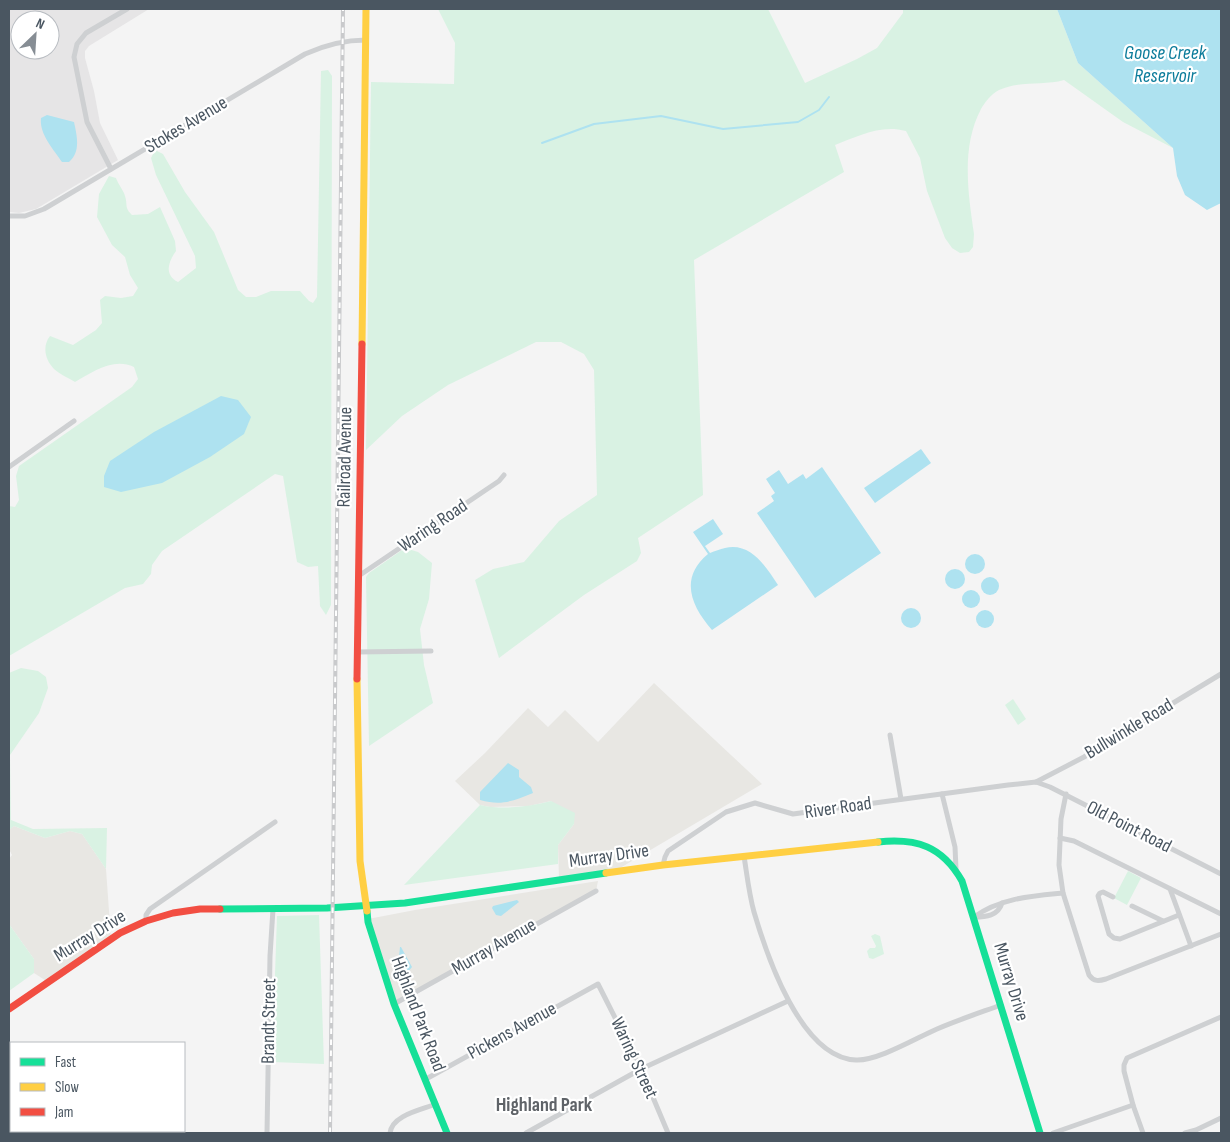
<svg xmlns="http://www.w3.org/2000/svg" width="1230" height="1142" font-family="'Sofia Sans Condensed',sans-serif">
	<style>
		.commercial { fill: #e8e7e3 }
		.education { fill: #e6e5e6; fill-rule: evenodd }
		.green { fill: #d9f2e3 }
		.water { fill: #aee2f0 }
		.lines { fill: none; stroke-linecap: round; stroke-linejoin: round }
		.stream { stroke: #aee2f0; stroke-width: 2 }
		.street { stroke: #ced0d2; stroke-width: 5 }
		.fast { stroke: #16e098; stroke-width: 7 }
		.slow { stroke: #ffcf43; stroke-width: 7 }
		.jam { stroke: #f24e42; stroke-width: 7 }
		.rail-casing { stroke: #c9cacc; stroke-width: 4 }
		.rail { stroke: #fff; stroke-width: 2; stroke-dasharray: 5.5; stroke-linecap: butt }
		.labels { text-anchor: middle; dominant-baseline: central; stroke-width: 4.5; stroke-linejoin: round; paint-order: stroke }
		.street-label { font-size: 19px; fill: #4a5661; stroke: #fff }
		.water-label { font-size: 20px; font-style: italic; fill: #0c7c9b; stroke: #fff }
		.neighbourhood-label { font-size: 20px; font-weight: bold; fill: #5f6368; stroke: #fff }
	</style>
	<rect width="100%" height="100%" fill="#f4f4f4"/>
	<g class="commercial">
		<polygon points="654,683 762,784 615,871 559,879 558,845 574,824 551,801 529,806 490,807 480,805 455,781 485,753 528,708 548,727 565,710 598,742"/>
		<polygon points="14,826 45,838 70,831 82,834 106,869 111,939 48,982 34,973 34,959 9,924 9,859 12,855 9,849 9,830"/>
		<polygon points="598,881 596,891 394,1004 368,919 415,910"/>
	</g>
	<path class="education" d="M9,9H149L89,46L85,51V58L94,91L100,123L118,160L36,209L19,213L9,212ZM20,20H50V50H20Z"/>
	<g class="green">
		<path d="M438,9H768L805,83L857,59L877,48L903,13V9H1057L1078,63L1173,148L1123,122L1064,80C1044,86 1021,80 999,90C991,94 985,102 981,109C961,147 968,193 974,234L973,247L969,252L960,253L952,248L945,238L927,191L920,158L906,131C881,124 858,136 835,145L844,172L694,260L703,495L638,538L641,553L637,561L584,595L499,658L475,580L493,569L524,562L559,521L597,495L594,370L584,354L561,342H536L448,385L402,416L366,450L371,82L454,84L455,43Z"/>
		<path d="M328,70L332,76L331,605L326,615L320,606L318,566L308,567L297,562L283,476L275,474L162,551L152,565L151,574L143,584L125,588L9,656V506L15,507L19,500L16,476L19,466L132,387L138,379L134,367C114,357 92,372 75,382C69,378 59,374 54,369C45,360 42,346 50,336L73,345L96,330L102,323L100,300L105,296L121,298L133,296L138,288L130,275L125,257L112,245L97,217L99,194L109,176L116,178C118,184 124,191 125,196C128,206 124,207 132,215L148,214L160,207L175,241L176,251C168,262 164,275 178,282L196,268L195,256L156,175L151,158L155,150L163,154L185,192L214,232L238,290L246,297H256L271,291H300L309,301L313,303L317,297L321,71Z"/>
		<polygon points="405,548 418,552 432,563 429,599 420,629 424,665 433,703 369,746 366,577 369,573"/>
		<polygon points="21,668 38,671 46,677 48,688 39,713 10,755 11,820 33,829 107,828 106,869 82,834 70,831 45,838 14,826 9,830 9,673"/>
		<polygon points="1013,699 1026,719 1018,725 1005,705"/>
		<path d="M551,801L575,813L574,824L558,845V864L404,885L480,805C503,810 528,807 551,801Z"/>
		<polygon points="1128,871 1141,878 1127,905 1114,898"/>
		<polygon points="319,915 324,1064 272,1062 277,916"/>
		<polygon points="9,924 34,959 34,973 9,991"/>
		<polygon points="875,934 880,936 884,954 873,959 869,958 867,951 870,948 875,948 876,946 871,936"/>
	</g>
	<g class="water">
		<polygon points="1057,9 1221,9 1221,203 1207,210 1185,195 1177,176 1173,148 1078,63"/>
		<path d="M47,115L74,122C77,136 81,152 69,162H62C54,150 39,134 41,118Z"/>
		<polygon points="221,396 238,400 251,417 244,434 210,457 162,483 121,492 104,487 104,476 110,461 154,432"/>
		<polygon points="921,449 931,463 875,503 864,488"/>
		<polygon points="822,467 881,553 815,598 757,513 774,501 771,496 775,493 766,479 779,470 788,484 803,474 806,479"/>
		<path d="M713,519L723,534L705,546L710,553C715,551 720,549 725,548C751,542 766,567 778,585L712,630C691,606 679,578 708,554L693,532Z"/>
		<circle cx="975" cy="564" r="10"/>
		<circle cx="955" cy="579" r="10"/>
		<circle cx="990" cy="586" r="9"/>
		<circle cx="971" cy="599" r="9"/>
		<circle cx="911" cy="618" r="10"/>
		<circle cx="985" cy="619" r="9"/>
		<path d="M508,763L519,770V777L531,787L533,793C513,801 502,806 480,800V792Z"/>
		<polygon points="517,900 519,902 501,916 496,915 492,908 493,906"/>
		<polygon points="400,947 401,947 412,967 408,972 402,968 399,957"/>
	</g>
	<g class="lines">
		<polyline class="stream" points="542,143 594,124 661,116 723,129 798,122 819,110 829,97"/>
		<g class="street">
			<polyline points="111,169 87,122 74,57 77,44 86,33 127,9"/>
			<path d="M9,216H25L44,209L305,54C325,45 344,40 366,40"/>
			<polyline points="9,467 74,421"/>
			<polyline points="360,575 499,481 504,475"/>
			<polyline points="357,652 431,651"/>
			<polyline points="890,735 901,799"/>
			<polyline points="1036,782 1084,757 1221,674"/>
			<polyline points="942,794 955,847 956,869"/>
			<path d="M1066,794L1061,819L1059,865L1063,893L1089,975C1094,982 1099,981 1106,979L1221,934"/>
			<polyline points="1060,838 1074,841 1221,914"/>
			<path d="M744,856C747,875 749,894 754,912C767,956 801,1058 856,1060C878,1061 916,1038 937,1029C958,1020 979,1013 1001,1005"/>
			<polyline points="663,865 665,857 668,851 726,812 755,803 793,814 1008,785 1036,782 1050,787 1221,874"/>
			<polyline points="1170,889 1191,946"/>
			<polyline points="1113,897 1103,892 1100,893 1098,896 1109,934 1114,938 1120,939 1179,915"/>
			<polyline points="1132,906 1163,921"/>
			<path d="M974,917C1000,898 1032,896 1063,893"/>
			<path d="M974,917C986,917 998,916 1002,903"/>
			<polyline points="146,921 146,915 150,909 275,822"/>
			<polyline points="394,1004 596,891"/>
			<polyline points="426,1079 598,984 641,1069 668,1133"/>
			<polyline points="267,1133 270,956 273,909"/>
			<path d="M390,1133C392,1115 421,1110 436,1104"/>
			<polyline points="526,1133 641,1069 788,1001"/>
			<polyline points="1053,1133 1133,1105"/>
			<polyline points="1143,1133 1133,1105 1124,1071 1124,1065 1127,1058 1221,1017"/>
			<polyline points="1185,1133 1196,1130 1221,1118"/>
		</g>
		<g class="fast">
			<path d="M878,842C917,838 942,846 962,881L1040,1133"/>
			<polyline points="220,909 327,908 405,903 606,873"/>
			<polyline points="367,911 368,922 394,1004 447,1133"/>
		</g>
		<g class="slow">
			<polyline points="362,344 366,9"/>
			<polyline points="357,679 360,861 367,911"/>
			<polyline points="606,873 663,865 878,842"/>
		</g>
		<g class="jam">
			<polyline points="357,679 362,344"/>
			<polyline points="9,1009 120,933 146,921 173,913 200,909 220,909"/>
		</g>
		<g class="rail-casing">
			<polyline id="rail" points="330,1133 343,9"/>
		</g>
		<use href="#rail" class="rail"/>
	</g>
	<g class="labels">
		<g class="street-label">
			<text transform="translate(186 125) rotate(-31)">Stokes Avenue</text>
			<text transform="translate(345 457) rotate(-89)">Railroad Avenue</text>
			<text transform="translate(433 526) rotate(-34)">Waring Road</text>
			<text transform="translate(1129 729) rotate(-31)">Bullwinkle Road</text>
			<text transform="translate(838 808) rotate(-8)">River Road</text>
			<text transform="translate(1129 827) rotate(27)">Old Point Road</text>
			<text transform="translate(609 856) rotate(-8)">Murray Drive</text>
			<text transform="translate(90 936) rotate(-32)">Murray Drive</text>
			<text transform="translate(494 947) rotate(-30)">Murray Avenue</text>
			<text transform="translate(1011 982) rotate(73)">Murray Drive</text>
			<text transform="translate(418 1014) rotate(69)">Highland Park Road</text>
			<text transform="translate(269 1021) rotate(-89)">Brandt Street</text>
			<text transform="translate(512 1031) rotate(-29)">Pickens Avenue</text>
			<text transform="translate(634 1058) rotate(65)">Waring Street</text>
		</g>
		<g class="water-label">
			<text x="1165" y="53">Goose Creek<tspan x="1165" dy="23">Reservoir</tspan></text>
		</g>
		<g class="neighbourhood-label">
			<text x="544" y="1105">Highland Park</text>
		</g>
	</g>
	<rect width="1230" height="1142" fill="none" stroke="#4a5661" stroke-width="20"/>
	<rect x="10" y="1042" width="175" height="90" fill="#ffffff" stroke="#b7bbc0"/>
	<rect x="20" y="1058" width="25" height="8" fill="#16e098" stroke="#b7bbc0"/>
	<text x="55" y="1067" font-size="15" fill="#4a5661">Fast</text>
	<rect x="20" y="1083" width="25" height="8" fill="#ffcf43" stroke="#b7bbc0"/>
	<text x="55" y="1092" font-size="15" fill="#4a5661">Slow</text>
	<rect x="20" y="1108" width="25" height="8" fill="#f24e42" stroke="#b7bbc0"/>
	<text x="55" y="1117" font-size="15" fill="#4a5661">Jam</text>
	<g transform="translate(35 35) rotate(25)"><circle r="24" fill="#ffffff" stroke="#b7bbc0"/>
	<path d="M0-4L9 19L0 12L-9 19Z" fill="#868d94"/>
	<text y="-8" font-size="14" font-weight="bold" text-anchor="middle" fill="#4a5661">N</text>
	</g>
</svg>
